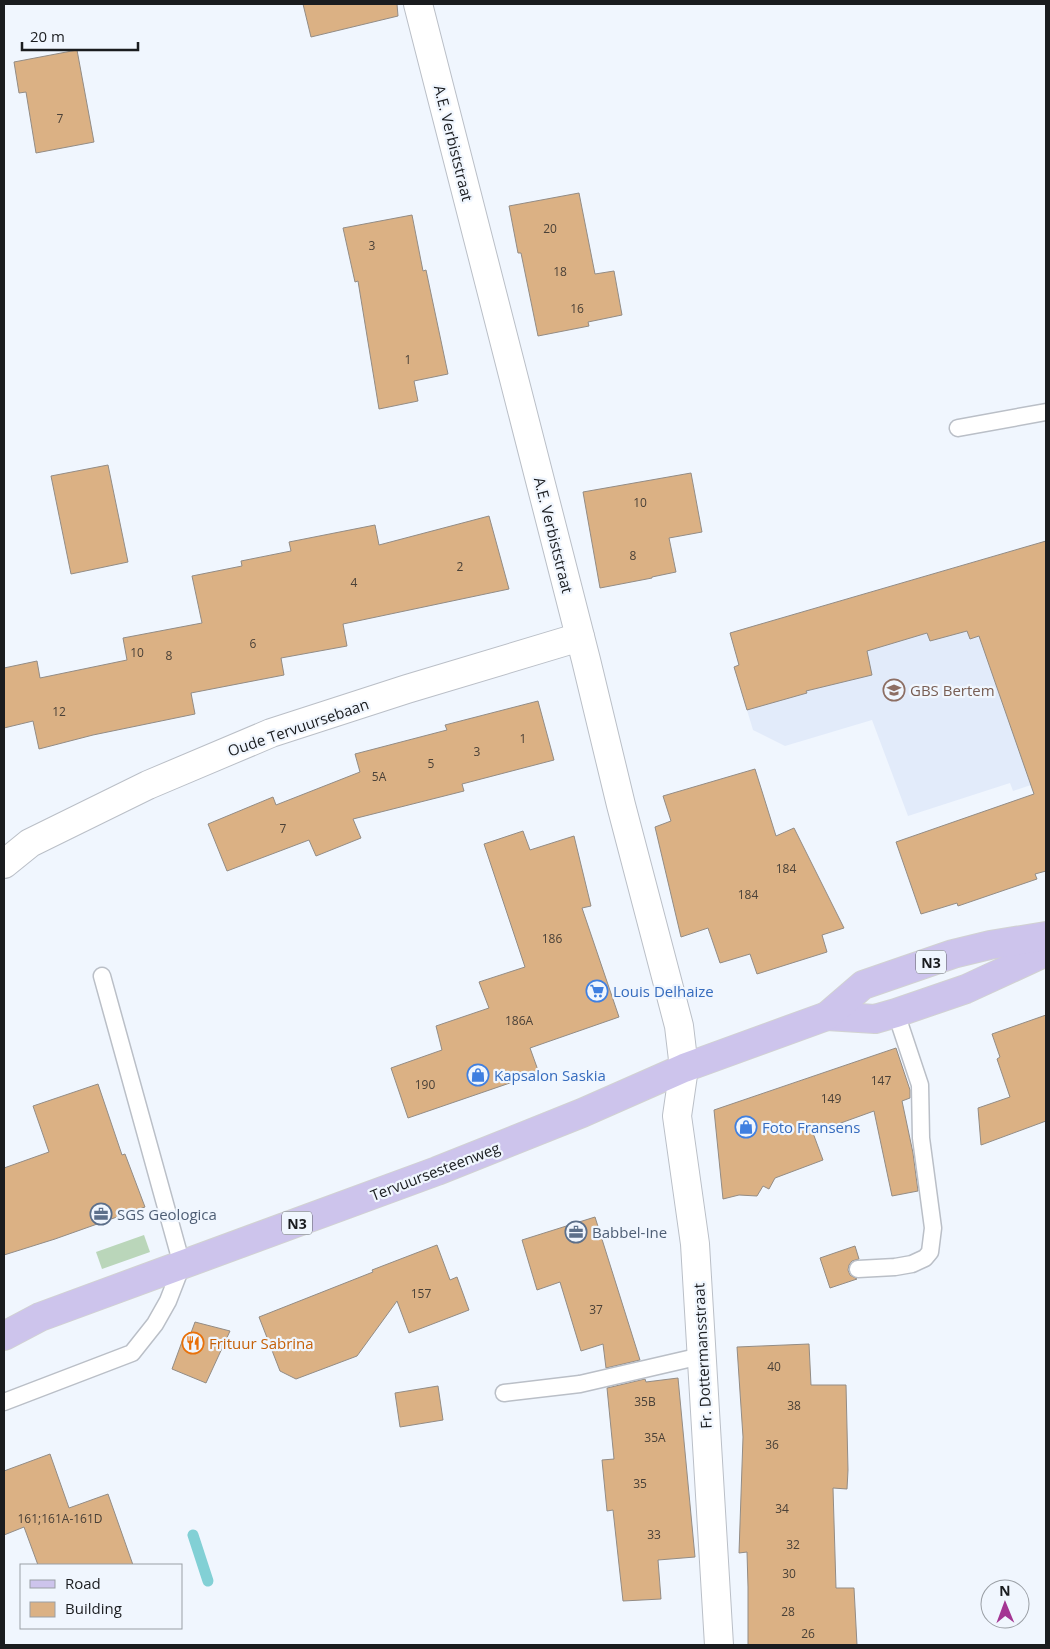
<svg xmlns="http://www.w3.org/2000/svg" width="1050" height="1649" font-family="'Open Sans',sans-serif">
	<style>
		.built { fill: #e2ebfa }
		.green { fill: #bad6ba }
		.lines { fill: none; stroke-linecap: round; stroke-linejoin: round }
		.stream { stroke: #82d0d5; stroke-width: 11 }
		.building { fill: #dbb184; stroke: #938c85 }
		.lane-casing { stroke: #babfc7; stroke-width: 19 }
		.street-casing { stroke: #babfc7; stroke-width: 30 }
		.primary-casing { stroke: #d1d2d2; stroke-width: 30 }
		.lane { stroke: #fff; stroke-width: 16 }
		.street { stroke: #fff; stroke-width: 28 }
		.primary { stroke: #cdc4ec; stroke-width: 28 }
		.labels { text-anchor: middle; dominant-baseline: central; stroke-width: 4.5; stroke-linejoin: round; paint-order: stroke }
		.number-label { font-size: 12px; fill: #4a4138 }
		.shield { fill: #f0f6fe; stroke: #5a5d62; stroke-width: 1 }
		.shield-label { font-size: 14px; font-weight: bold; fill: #1a1c1f }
		.street-label { font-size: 15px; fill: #1a1c1f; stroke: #f0f6fe }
		.education-label { font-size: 15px; fill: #785e54; stroke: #f0f6fe; text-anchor: start }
		.shop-label { font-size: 15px; fill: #366cbe; stroke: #f0f6fe; text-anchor: start }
		.service-label { font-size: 15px; fill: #4e5e75; stroke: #f0f6fe; text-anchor: start }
		.food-label { font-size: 15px; fill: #c56008; stroke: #f0f6fe; text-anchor: start }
	</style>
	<rect width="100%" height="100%" fill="#f0f6fe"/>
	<polygon class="built" points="1046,541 1046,780 1013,791 1010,783 908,816 872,720 785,746 753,730 734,667 747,660 745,650 735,652 730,633"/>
	<polygon class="green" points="144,1235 150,1252 102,1269 96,1252"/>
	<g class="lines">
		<polyline class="stream" points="193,1535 208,1581"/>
	</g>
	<g class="building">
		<polygon points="303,4 397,4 398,16 311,37"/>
		<polygon points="77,50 94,142 36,153 26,92 19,93 14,62"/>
		<polygon points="579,193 595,274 614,271 622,315 588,322 589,326 538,336 521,253 518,253 509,206"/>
		<polygon points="412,215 423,271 426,270 448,374 414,381 418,401 379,409 358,281 355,282 343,228"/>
		<polygon points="108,465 128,562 71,574 51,476"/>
		<polygon points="691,473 702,532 669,538 676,572 652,577 652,578 600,588 583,492"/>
		<polygon points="489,516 509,589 343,624 347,646 281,658 284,675 191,693 195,714 93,735 39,749 33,721 4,728 4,668 37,661 40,678 127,660 123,638 202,623 192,576 242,566 241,561 291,551 289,542 375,525 379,545"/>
		<polygon points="1046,541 1046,871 1035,874 1037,879 958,906 957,903 921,914 896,842 1034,794 979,636 970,639 967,631 930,641 927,633 867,651 872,675 806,691 807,693 747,710 734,667 739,665 730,633"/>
		<polygon points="538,701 554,760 462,784 464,791 353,819 361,838 316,856 309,840 227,871 208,824 273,797 276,805 360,772 355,754 447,730 445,725"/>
		<polygon points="755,769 776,836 794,828 844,928 822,935 827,952 757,974 750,954 720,963 708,928 681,937 655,827 671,821 663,796"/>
		<polygon points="523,831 530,850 574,836 591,906 582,908 619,1017 530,1048 539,1073 408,1118 391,1068 442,1050 436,1026 489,1008 479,982 525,967 484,844"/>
		<polygon points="1046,1015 1046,1121 981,1145 978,1108 1010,1097 997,1059 1000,1057 992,1034"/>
		<polygon points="896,1048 910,1090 910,1098 902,1101 913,1153 918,1191 892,1196 874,1111 813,1133 823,1160 775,1178 769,1189 763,1186 757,1196 739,1195 723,1199 714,1110"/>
		<polygon points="98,1084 122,1155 125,1154 145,1207 55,1239 4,1255 4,1168 49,1152 33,1106"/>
		<polygon points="595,1217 640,1360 606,1368 603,1344 581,1351 560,1282 537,1290 522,1240"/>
		<polygon points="437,1245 450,1280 457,1277 469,1310 409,1333 397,1301 357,1356 296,1379 280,1371 259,1317 373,1272 372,1270"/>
		<polygon points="855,1246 859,1259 852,1261 849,1265 848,1270 850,1275 857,1279 830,1288 820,1258"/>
		<polygon points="195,1322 230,1331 206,1383 172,1369 183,1339 188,1341"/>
		<polygon points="809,1344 811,1385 846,1385 848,1470 847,1489 833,1488 836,1588 854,1588 857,1645 748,1645 748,1587 747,1552 739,1553 743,1437 737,1347"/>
		<polygon points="678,1378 695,1557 658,1560 661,1599 623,1601 613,1510 607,1511 602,1460 614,1459 607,1388 645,1379 646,1382"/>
		<polygon points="438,1386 443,1420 400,1427 395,1393"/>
		<polygon points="50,1454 69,1508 108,1494 133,1565 38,1565 24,1527 4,1535 4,1471"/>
	</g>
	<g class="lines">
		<g class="lane-casing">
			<g id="lane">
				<polyline points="958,428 1046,412"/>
				<polyline points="858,1269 895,1267 912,1264 925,1258 930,1252 933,1228 921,1138 920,1085 896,1013"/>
				<polyline points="504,1393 580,1384 701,1356"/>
				<polyline points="4,1402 132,1353 155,1324 168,1301 182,1265 102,976"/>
			</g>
		</g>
		<g class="street-casing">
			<g id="street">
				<polyline points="418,4 586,660 621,805 679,1026 684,1068 677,1116 695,1244 719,1645"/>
				<polyline points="4,864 30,843 148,785 271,733 407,689 580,637"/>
			</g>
		</g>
		<g class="primary-casing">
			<g id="primary">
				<polyline points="827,1016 875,1019 896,1013 966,989 1046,952"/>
				<polyline points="4,1336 40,1317 437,1171 582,1113 684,1068 827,1016 863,985 953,954 990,945 1046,936"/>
			</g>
		</g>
		<use href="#lane" class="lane"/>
		<use href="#street" class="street"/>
		<use href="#primary" class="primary"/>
	</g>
	<defs>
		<g id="school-ring" transform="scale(1.125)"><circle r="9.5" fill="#f0f6fe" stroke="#8d6e63" stroke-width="1.5"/><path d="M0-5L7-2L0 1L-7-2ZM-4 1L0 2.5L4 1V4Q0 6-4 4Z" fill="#8d6e63"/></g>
		<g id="supermarket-ring" transform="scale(1.125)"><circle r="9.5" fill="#f0f6fe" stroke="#3f7fe0" stroke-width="1.5"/><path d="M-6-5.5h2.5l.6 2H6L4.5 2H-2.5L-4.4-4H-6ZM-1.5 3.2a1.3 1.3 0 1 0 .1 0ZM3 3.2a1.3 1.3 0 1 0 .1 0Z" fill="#3f7fe0"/></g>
		<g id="shop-ring" transform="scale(1.125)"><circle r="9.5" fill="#f0f6fe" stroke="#3f7fe0" stroke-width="1.5"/><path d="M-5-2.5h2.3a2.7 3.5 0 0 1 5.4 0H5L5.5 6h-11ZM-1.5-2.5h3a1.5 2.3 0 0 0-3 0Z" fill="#3f7fe0"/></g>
		<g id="office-ring" transform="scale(1.125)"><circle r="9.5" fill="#f0f6fe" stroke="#5c6f8a" stroke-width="1.5"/><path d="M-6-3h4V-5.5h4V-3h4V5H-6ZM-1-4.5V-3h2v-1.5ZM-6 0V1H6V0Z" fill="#5c6f8a"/></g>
		<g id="restaurant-ring" transform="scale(1.125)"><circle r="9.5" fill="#f0f6fe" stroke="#e8710a" stroke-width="1.5"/><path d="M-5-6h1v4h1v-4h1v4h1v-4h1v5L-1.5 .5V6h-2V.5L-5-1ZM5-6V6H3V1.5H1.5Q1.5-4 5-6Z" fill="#e8710a"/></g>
	</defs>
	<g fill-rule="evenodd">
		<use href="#school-ring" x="894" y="690"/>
		<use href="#supermarket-ring" x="597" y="991"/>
		<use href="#shop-ring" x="478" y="1075"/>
		<use href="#shop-ring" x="746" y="1127"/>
		<use href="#office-ring" x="101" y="1214"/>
		<use href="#office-ring" x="576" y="1232"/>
		<use href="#restaurant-ring" x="193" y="1343"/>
	</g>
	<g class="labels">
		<g class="number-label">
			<text x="60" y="118">7</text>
			<text x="550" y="228">20</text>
			<text x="372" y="245">3</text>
			<text x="560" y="271">18</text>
			<text x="577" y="308">16</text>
			<text x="408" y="359">1</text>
			<text x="640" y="502">10</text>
			<text x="633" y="555">8</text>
			<text x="460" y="566">2</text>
			<text x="354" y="582">4</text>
			<text x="253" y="643">6</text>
			<text x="137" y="652">10</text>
			<text x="169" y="655">8</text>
			<text x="59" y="711">12</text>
			<text x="523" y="738">1</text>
			<text x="477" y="751">3</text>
			<text x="431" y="763">5</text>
			<text x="379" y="776">5A</text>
			<text x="283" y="828">7</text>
			<text x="786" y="868">184</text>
			<text x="748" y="894">184</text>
			<text x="552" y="938">186</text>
			<text x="519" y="1020">186A</text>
			<text x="881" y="1080">147</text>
			<text x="425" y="1084">190</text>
			<text x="831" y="1098">149</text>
			<text x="421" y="1293">157</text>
			<text x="596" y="1309">37</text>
			<text x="774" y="1366">40</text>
			<text x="645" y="1401">35B</text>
			<text x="794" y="1405">38</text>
			<text x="655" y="1437">35A</text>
			<text x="772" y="1444">36</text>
			<text x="640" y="1483">35</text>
			<text x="782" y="1508">34</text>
			<text x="60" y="1518">161;161A-161D</text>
			<text x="654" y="1534">33</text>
			<text x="793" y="1544">32</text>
			<text x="789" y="1573">30</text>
			<text x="788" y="1611">28</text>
			<text x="808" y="1633">26</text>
		</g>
		<g class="shield">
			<rect x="916" y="950.5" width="30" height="23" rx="4"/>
			<rect x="282" y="1211.5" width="30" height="23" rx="4"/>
		</g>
		<g class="shield-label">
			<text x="931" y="962">N3</text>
			<text x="297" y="1223">N3</text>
		</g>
		<g class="street-label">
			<text transform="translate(454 143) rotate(76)">A.E. Verbiststraat</text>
			<text transform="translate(554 535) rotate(76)">A.E. Verbiststraat</text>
			<text transform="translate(298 727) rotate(-19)">Oude Tervuursebaan</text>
			<text transform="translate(435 1171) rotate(-21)">Tervuursesteenweg</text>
			<text transform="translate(702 1356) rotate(-93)">Fr. Dottermansstraat</text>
		</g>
		<g class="education-label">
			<text x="910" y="690">GBS Bertem</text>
		</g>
		<g class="shop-label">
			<text x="613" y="991">Louis Delhaize</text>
			<text x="494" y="1075">Kapsalon Saskia</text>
			<text x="762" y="1127">Foto Fransens</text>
		</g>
		<g class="service-label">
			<text x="117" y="1214">SGS Geologica</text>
			<text x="592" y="1232">Babbel-Ine</text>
		</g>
		<g class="food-label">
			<text x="209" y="1343">Frituur Sabrina</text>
		</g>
	</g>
	<rect width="1050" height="1649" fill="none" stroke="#1a1c1f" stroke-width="10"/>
	<rect x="20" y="1564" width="162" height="65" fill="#f0f6fe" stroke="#9a9fa5"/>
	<rect x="30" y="1580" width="25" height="8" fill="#cdc4ec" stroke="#9a9fa5"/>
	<text x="65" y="1589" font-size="15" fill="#1a1c1f">Road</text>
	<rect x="30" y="1602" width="25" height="15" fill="#dbb184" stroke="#9a9fa5"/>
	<text x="65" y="1614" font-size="15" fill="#1a1c1f">Building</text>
	<g transform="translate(1005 1604) rotate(359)"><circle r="24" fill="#f0f6fe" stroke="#9a9fa5"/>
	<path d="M0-4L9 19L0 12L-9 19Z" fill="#a43593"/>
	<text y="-8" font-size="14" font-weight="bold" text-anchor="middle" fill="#1a1c1f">N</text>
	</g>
	<path d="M22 42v8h116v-8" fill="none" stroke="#1a1c1f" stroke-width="2.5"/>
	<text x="30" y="42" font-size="15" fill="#1a1c1f" stroke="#f0f6fe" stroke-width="4" paint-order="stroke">20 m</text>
</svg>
